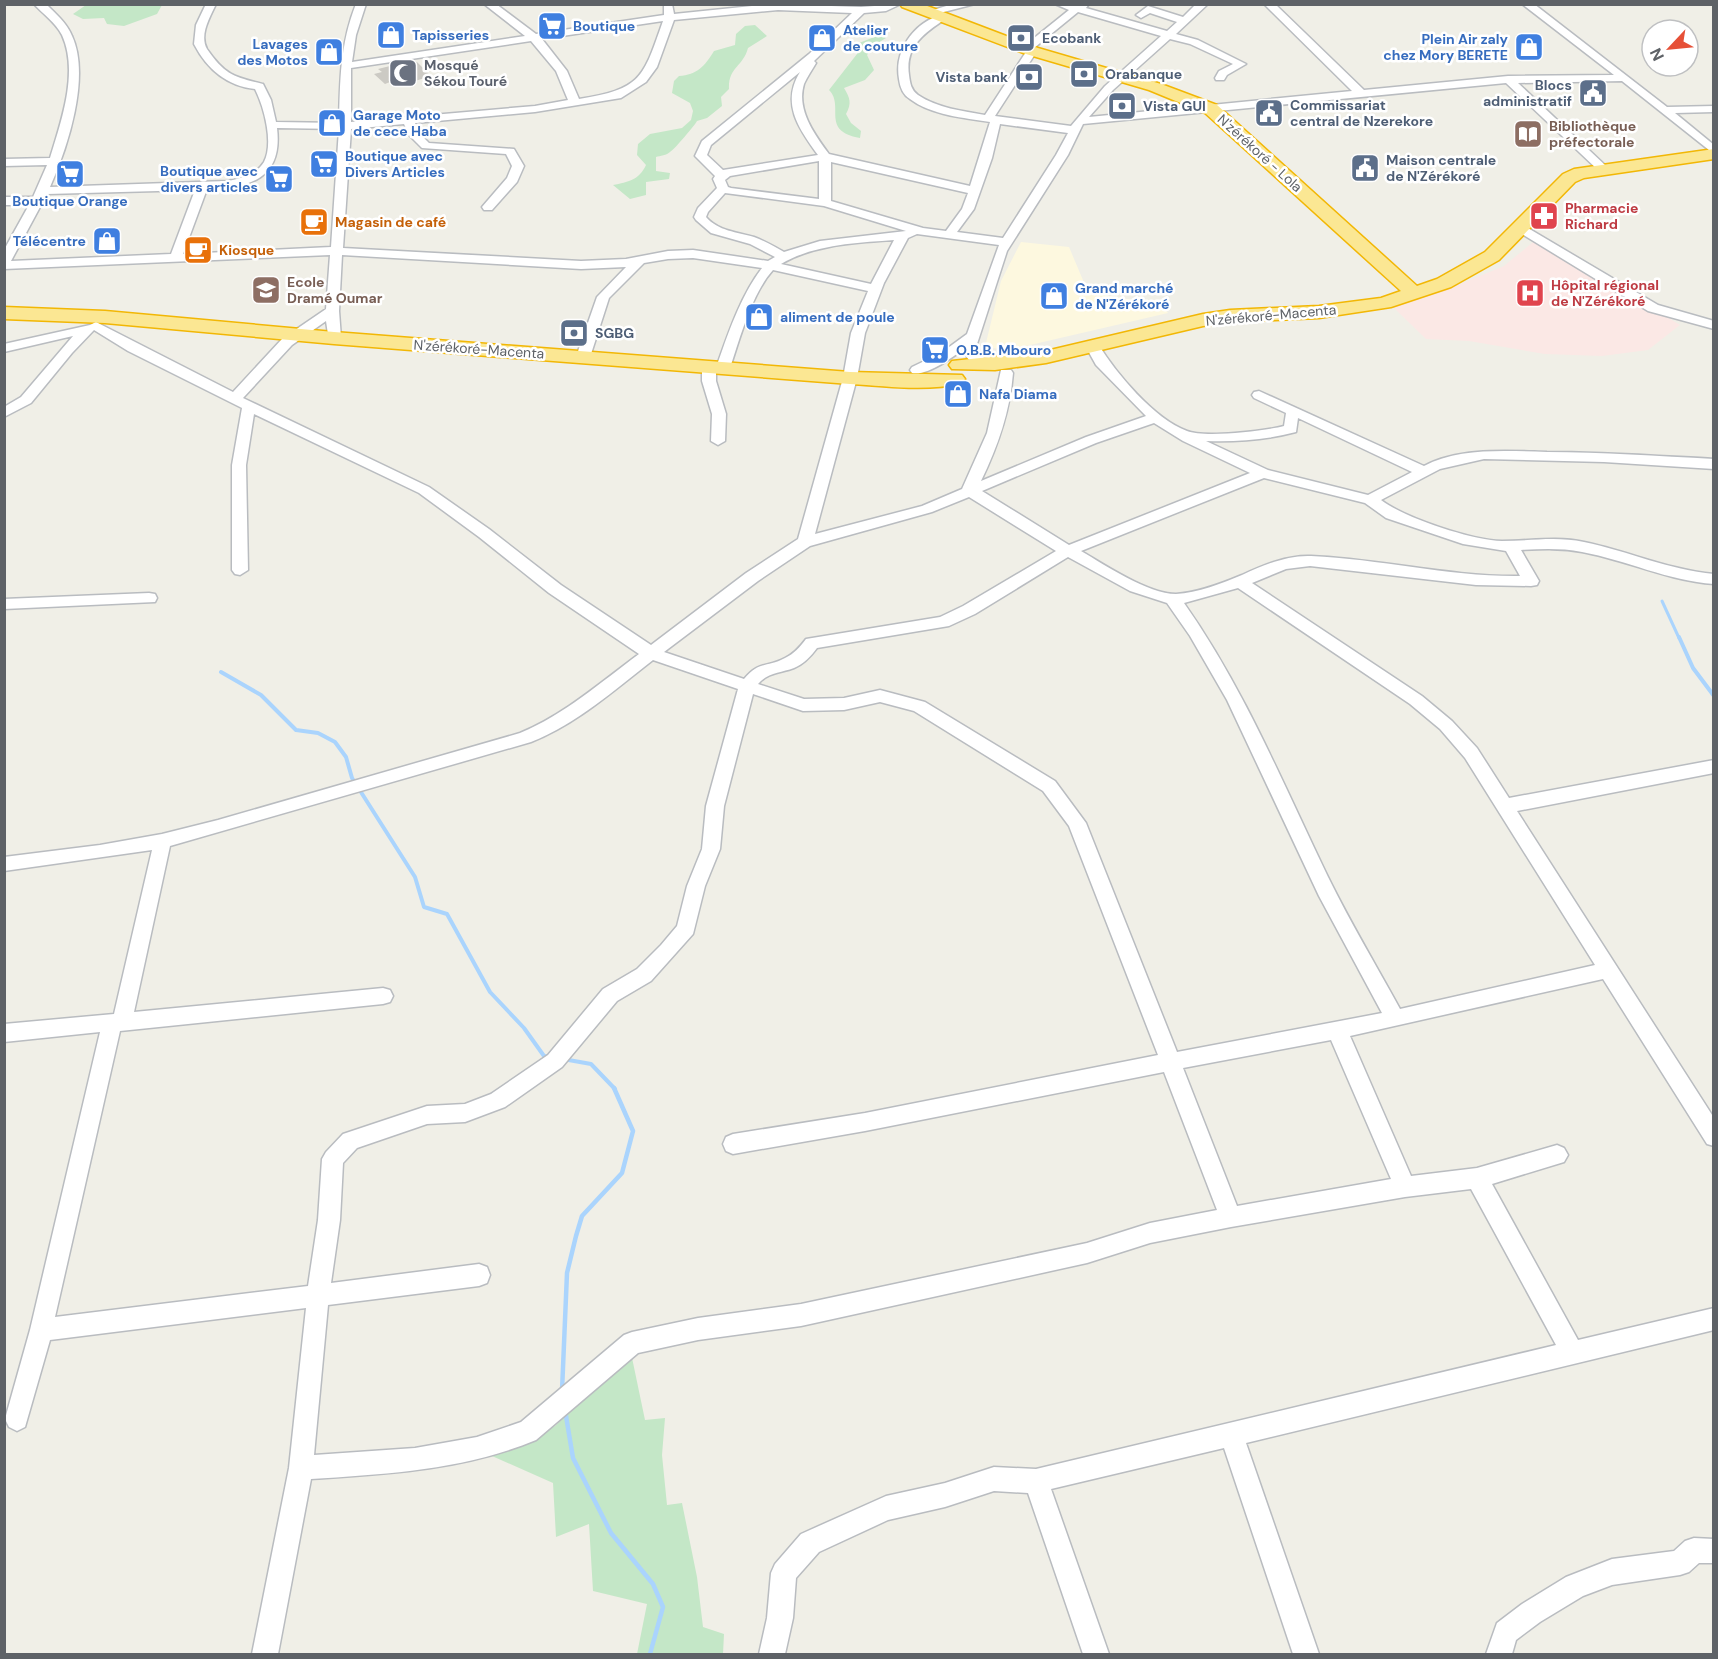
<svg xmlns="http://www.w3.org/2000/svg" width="1718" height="1659" font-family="'DM Sans',sans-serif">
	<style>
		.commercial { fill: #fdf8df }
		.medical { fill: #fbe8e5 }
		.green { fill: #c4e7c7 }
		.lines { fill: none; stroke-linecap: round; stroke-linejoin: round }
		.stream-far2 { stroke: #aad4fd; stroke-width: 3 }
		.stream-far1 { stroke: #aad4fd; stroke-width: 4 }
		.stream { stroke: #aad4fd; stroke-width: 4.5 }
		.building { fill: #cccac4 }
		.minor-casing { stroke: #b9bcc0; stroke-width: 3 }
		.highway-casing { stroke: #f2b705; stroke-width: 3 }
		.minor { fill: #fff; fill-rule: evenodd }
		.highway { fill: #fbe793; fill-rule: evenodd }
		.labels { text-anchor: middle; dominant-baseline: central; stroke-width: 5; stroke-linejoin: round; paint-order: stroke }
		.far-shop-label { font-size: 14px; font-weight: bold; fill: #366cbe; stroke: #fff; text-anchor: start }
		.far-service-label { font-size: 14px; font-weight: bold; fill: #4e5e75; stroke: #fff; text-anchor: start }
		.far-worship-label { font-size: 14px; font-weight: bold; fill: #5b616d; stroke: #fff; text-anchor: start }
		.far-education-label { font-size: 14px; font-weight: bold; fill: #785e54; stroke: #fff; text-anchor: start }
		.far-street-label { font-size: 14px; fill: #5e6267; stroke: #fff }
		.far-health-label { font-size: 14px; font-weight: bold; fill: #be3a42; stroke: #fff; text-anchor: start }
		.far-food-label { font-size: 14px; font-weight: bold; fill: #c56008; stroke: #fff; text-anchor: start }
	</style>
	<rect width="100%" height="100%" fill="#f0efe7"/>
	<polygon class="commercial" points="1021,242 1069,247 1088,292 1149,303 1158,300 1168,313 1009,350 985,347 1001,281"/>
	<polygon class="medical" points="1538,238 1680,325 1648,350 1602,356 1545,354 1469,341 1426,339 1392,306 1458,285 1504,266"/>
	<g class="green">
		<polygon points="86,5 91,4 162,5 157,14 124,26 107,24 104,18 83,19 73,14"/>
		<path d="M755,25L767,36L748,48C743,67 728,67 729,89L721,97L722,106L707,118L697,121C695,125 674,150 670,152C667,155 660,156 656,157V171L670,173L669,179L646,182V195L630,199L613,185C628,182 639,180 646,165L637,155L638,144L650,134L682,128L691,120L693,111L690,103L672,93L674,81L679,76C697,75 705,66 714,51L735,45L736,34L745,26Z"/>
		<path d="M882,34L886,38L876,44L867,55L874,70L865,80L844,88C850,98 852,103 846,114L851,123L861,131L860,138C820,131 845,106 829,90L857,54L859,43Z"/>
		<polygon points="631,1353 645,1420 665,1418 662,1455 667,1505 682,1503 697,1577 703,1627 724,1634 723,1654 637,1654 647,1604 593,1591 589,1524 556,1537 553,1483 492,1456 555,1426"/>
	</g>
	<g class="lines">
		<polyline class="stream-far2" points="1662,601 1679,638"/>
		<g class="stream-far1">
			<polyline points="1679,637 1693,668 1714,696"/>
			<polyline points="221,672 261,695 296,730 318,733 335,742 346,757 352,778 415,877 424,907 447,914 490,992 524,1028 544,1056 550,1057"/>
			<polyline points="563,1059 591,1064 615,1089"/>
		</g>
		<g class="stream">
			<polyline points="562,1391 567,1273 576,1236 582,1216 622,1173 633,1131 614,1088"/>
			<polyline points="565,1410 573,1458 611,1533 653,1584 663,1607 650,1654"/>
		</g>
	</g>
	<polygon class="building" points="410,61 417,62 431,76 396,87 390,82 385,84 374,74 382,72 378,69"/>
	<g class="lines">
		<g class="minor-casing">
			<g id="minor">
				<path d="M34,4H46C55,13 67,23 72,36C91,77 67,149 50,187L227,181C239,179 257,174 264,162C274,143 264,107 255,89C227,86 207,69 194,44L196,25L206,4H216C210,17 199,35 207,49C225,75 234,77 263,84L271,100L276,122L339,123C340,81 340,44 356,4H366L356,35L352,62L525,36L484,4H496L536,34L664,15V4H672L674,14L772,4L861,7L901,4L886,11L864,13L814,61L816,63C812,70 807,77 804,84C796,110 815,135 829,154L970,186L990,122C964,118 931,115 910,99C903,95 900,87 899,79C894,51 913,24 940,15L944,16V20C923,34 905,47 909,75C910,83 911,90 918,95C937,108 963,111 985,115L1026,52L1022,49L1023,47L1069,10L1055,4H1089L1086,8L1167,31L1177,22L1150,13L1141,18L1136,15L1148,6L1183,17L1196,4H1208L1176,34L1198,40L1246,64L1227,75L1224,80H1216L1215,78L1219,71L1233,64L1190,44L1170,39L1113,90L1089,117L1352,91L1264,4H1275L1364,90L1508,76L1614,75L1522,4H1534L1667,107L1714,106V112L1675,113L1714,145V154L1622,81L1518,83L1606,166V170H1598L1506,83L1083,124L1068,155L1007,251L977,344L978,354L986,359L1000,361L1002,364L1000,367C986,370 965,364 964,349C951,358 928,376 912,373L910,370L912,367L941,353L967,334L999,245L917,234L908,238L884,283L865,333L857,378L815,534L922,506L962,489L987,433L1001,370H1011L1013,373C1010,412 998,446 981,481L1086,437L1146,416L1096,365L1086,347L1093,343L1098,344C1116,373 1154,419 1187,431C1204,438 1265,431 1284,426L1286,413L1254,398L1252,395L1254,392L1259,391L1424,466C1459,447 1508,451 1547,452C1602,452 1658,456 1714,459V469L1604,462L1484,459L1440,469L1381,500C1405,518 1471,540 1502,541C1530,541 1556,536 1584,542C1628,551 1669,570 1714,574V584C1668,581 1626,560 1582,552C1561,548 1542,549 1521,550L1539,581L1537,585L1531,586L1476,585L1310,566L1286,569L1252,583L1422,696L1452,721L1477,748L1509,798L1714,760V773L1517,811L1714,1118V1146L1707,1144L1603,979L1350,1036L1411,1176L1477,1168L1557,1145L1564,1148L1568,1155L1564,1162L1492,1184L1578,1340L1714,1308V1330L1246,1443L1319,1654H1293L1224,1448L1051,1489L1109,1654H1083L1028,1493L994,1491L945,1507L888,1520L819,1552L796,1578L793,1618L785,1654H759L767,1618L771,1573L775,1564L801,1534L886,1496L945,1483L994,1467L1036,1469L1556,1345L1471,1189L1405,1197L1231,1227L1150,1243L1087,1263L801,1326L698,1340L638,1353L536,1440C464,1470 388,1474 311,1479L278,1654H252L289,1468L306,1308L50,1340L25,1427L17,1431L9,1427L5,1419L30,1330L100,1032L4,1042V1024L114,1014L152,850L4,871V857L100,845L162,834L218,820L520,733C564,715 601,682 639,654L549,593L479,537L419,493L254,414L246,465L248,570L240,575L235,574L232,570V465L242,408L128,351L94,330L72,353L31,403L4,417V407L21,397L73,336L4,352V344L90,325L96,322L233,392L282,339L326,309L330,255L4,269V250L29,205H4V197H33L47,165L4,166V159L50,158C61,122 79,72 62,35C56,23 43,14 34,4ZM778,10L852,13L809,54L702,141L695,156L715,176L713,179L717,188L698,208L694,217L696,220L711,233L750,244L775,257L768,261L693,250L668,251L626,259L581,261L343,248L351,129L404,124L409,135L422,148L506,154L512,166L507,178L482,207L484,210H492L517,182L524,166L514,149L429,143L418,132L415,123L535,112L621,98L646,82L657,67L674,20ZM1078,12L1161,36L1105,86L1071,126L995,116L1037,51L1034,48ZM663,21C643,78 642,89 579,99L567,71L542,39ZM531,41L556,71L568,100L535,106L351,122V68ZM800,72C781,103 798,128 818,155L723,170L707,155L711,145ZM1000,124L1068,133L1056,155L1003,238L957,232L974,209L992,158ZM277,128L339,129L331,247L183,254L207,189C250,188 283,179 277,128ZM819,161V199L731,188L728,187L725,180L730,176ZM831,162L968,193L962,209L946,231L923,228L831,201ZM195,190L171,254L11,261L47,194ZM725,193L824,206L906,231L820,241L784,252C775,247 765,241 754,237C737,232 718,231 706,217L708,212ZM894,240L871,284L781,264C815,244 856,243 894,240ZM342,255L581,269L626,267L597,297L576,357L583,361L590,357L609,298L644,263L668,259L693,258L762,268C740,297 728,334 716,368L723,372L730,368C740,338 752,293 773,270L868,291L851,333L843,378L798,539L746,573L651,645L561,585L489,529L429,487L243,398L292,345L326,321L329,341H339L341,338L339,311ZM1298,418L1412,472L1368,495L1268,470L1206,441C1237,442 1266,440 1296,432ZM1154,423L1183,441L1250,473L1069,545L982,491L1096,443ZM1264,478L1365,503L1386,518L1463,544L1506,551L1520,576C1450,577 1381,559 1311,556C1287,555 1264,565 1242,575C1223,583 1197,593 1176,594C1148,594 1105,565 1081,551ZM969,497L1056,551L963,606L940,617L806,639C800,647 794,654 785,658C767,668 760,660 744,679L664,652L758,581L810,546L932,512ZM1068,557L1130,591L1167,603L1190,636L1227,700L1319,896L1382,1013L1177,1052L1086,823L1055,781L925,702L880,690L844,698L804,699L758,684C768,672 781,673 794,668C804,664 811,656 817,648L949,626L975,614ZM1238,588L1410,704L1440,729L1465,758L1595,965L1400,1009C1376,965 1350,922 1328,877C1283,784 1244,688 1184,603ZM653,660L738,689L706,806L702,849L687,886L677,926L661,945L637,969L603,989L548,1055L491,1094L465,1104L427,1106L343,1134L326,1152L322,1159L318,1220L308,1286L55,1317L120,1031L383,1004L390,1002L393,996L390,990L383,988L134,1012L170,846L531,742C577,724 614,690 653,660ZM753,694L803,711L844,710L880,702L914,711L1043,791L1069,826L1158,1055L865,1113L733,1134L726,1137L723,1144L726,1151L733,1154L865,1131L1164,1072L1217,1210L1150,1223L1087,1243L801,1304L698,1318L632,1332L624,1335L521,1422L477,1437L415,1448L314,1455L328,1305L479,1286L487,1283L490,1275L487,1267L479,1264L331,1283L340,1220L343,1163L357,1148L427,1124L465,1122L505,1107L562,1067L617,1001L651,981L693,934L705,886L720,849L724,806ZM1331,1040L1391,1179L1237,1206L1183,1068Z"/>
				<polygon points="953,4 975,4 928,16 923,13"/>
				<polygon points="1521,224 1658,305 1714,321 1714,329 1648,311 1517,231 1515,228"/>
				<polygon points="709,363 716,367 716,381 726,414 725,441 718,445 711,441 712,414 702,381 702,367"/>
				<polygon points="149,593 155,594 157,598 155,602 4,609 4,599"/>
				<polygon points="1694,1538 1714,1539 1714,1563 1699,1563 1689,1572 1680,1575 1612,1585 1583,1596 1540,1622 1516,1640 1512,1654 1486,1654 1497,1623 1522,1604 1566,1577 1612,1559 1674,1551 1685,1541"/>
			</g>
		</g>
		<g class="highway-casing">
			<g id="highway">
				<polygon points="900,4 922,4 1038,48 1161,84 1217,105 1417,286 1437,279 1485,252 1563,174 1574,169 1714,149 1714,159 1584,178 1575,182 1499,260 1451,287 1391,307 1319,318 1230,322 1203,326 1046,363 995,370 952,369 949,365 952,361 1046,351 1203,314 1230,310 1319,306 1381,298 1401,291 1205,113 1149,90 1026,54 902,7"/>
				<path d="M4,307L105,311L334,332L850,372L962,375L965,379L962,383C927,392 886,386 850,384L334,344L105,323L4,319Z"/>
			</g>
		</g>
		<use href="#minor" class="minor"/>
		<use href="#highway" class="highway"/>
	</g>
	<defs>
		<g id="supermarket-square" transform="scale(1.5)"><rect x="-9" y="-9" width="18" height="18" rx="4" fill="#3f7fe0" stroke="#fff"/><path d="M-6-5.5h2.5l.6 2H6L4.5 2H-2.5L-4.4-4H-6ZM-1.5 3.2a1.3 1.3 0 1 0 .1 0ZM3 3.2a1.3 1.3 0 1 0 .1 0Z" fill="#fff"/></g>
		<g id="shop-square" transform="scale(1.5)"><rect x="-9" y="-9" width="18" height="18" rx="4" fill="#3f7fe0" stroke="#fff"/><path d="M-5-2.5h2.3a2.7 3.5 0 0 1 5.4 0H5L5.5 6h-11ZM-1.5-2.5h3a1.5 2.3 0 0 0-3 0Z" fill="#fff"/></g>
		<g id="bank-square" transform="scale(1.5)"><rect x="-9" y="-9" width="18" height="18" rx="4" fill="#5c6f8a" stroke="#fff"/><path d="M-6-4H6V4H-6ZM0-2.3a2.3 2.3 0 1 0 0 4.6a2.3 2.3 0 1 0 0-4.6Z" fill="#fff"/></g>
		<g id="mosque-square" transform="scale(1.5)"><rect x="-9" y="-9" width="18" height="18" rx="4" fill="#6b7280" stroke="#fff"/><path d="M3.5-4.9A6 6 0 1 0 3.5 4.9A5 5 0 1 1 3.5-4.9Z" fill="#fff"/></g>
		<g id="civic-square" transform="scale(1.5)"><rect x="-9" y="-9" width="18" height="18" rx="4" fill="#5c6f8a" stroke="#fff"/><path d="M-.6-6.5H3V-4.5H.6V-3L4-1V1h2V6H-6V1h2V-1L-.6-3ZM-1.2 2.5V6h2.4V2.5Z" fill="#fff"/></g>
		<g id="library-square" transform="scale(1.5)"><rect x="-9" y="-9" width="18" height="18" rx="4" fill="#8d6e63" stroke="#fff"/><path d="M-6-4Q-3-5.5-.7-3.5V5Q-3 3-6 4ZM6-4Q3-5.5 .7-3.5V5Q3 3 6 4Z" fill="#fff"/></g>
		<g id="pharmacy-square" transform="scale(1.5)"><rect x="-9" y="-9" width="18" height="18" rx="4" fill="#e0444e" stroke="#fff"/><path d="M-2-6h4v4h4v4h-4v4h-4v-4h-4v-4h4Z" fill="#fff"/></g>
		<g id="cafe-square" transform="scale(1.5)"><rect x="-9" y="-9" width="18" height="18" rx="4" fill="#e8710a" stroke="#fff"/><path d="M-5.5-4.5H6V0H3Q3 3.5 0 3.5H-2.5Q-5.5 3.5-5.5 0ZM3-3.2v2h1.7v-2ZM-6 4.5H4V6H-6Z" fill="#fff"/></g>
		<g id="school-square" transform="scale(1.5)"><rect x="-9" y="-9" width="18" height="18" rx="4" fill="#8d6e63" stroke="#fff"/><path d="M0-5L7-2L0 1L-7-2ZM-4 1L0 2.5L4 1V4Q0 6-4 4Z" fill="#fff"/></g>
		<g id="hospital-square" transform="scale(1.5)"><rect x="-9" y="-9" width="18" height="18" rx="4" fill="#e0444e" stroke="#fff"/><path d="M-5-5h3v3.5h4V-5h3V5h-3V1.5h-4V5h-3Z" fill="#fff"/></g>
	</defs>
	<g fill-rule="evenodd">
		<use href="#supermarket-square" x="552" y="26"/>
		<use href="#shop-square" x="391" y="35"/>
		<use href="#shop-square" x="822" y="38"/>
		<use href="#bank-square" x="1021" y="38"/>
		<use href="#shop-square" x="1529" y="47"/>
		<use href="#shop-square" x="329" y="52"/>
		<use href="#mosque-square" x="403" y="73"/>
		<use href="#bank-square" x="1084" y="74"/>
		<use href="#bank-square" x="1029" y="77"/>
		<use href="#civic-square" x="1593" y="93"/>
		<use href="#bank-square" x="1122" y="106"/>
		<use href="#civic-square" x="1269" y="113"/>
		<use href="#shop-square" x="332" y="123"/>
		<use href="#library-square" x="1528" y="134"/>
		<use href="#supermarket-square" x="324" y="164"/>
		<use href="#civic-square" x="1365" y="168"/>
		<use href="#supermarket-square" x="70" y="174"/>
		<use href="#supermarket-square" x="279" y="179"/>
		<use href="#pharmacy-square" x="1544" y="216"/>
		<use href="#cafe-square" x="314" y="222"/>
		<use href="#shop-square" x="107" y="241"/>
		<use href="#cafe-square" x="198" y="250"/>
		<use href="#school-square" x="266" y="290"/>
		<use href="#hospital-square" x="1530" y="293"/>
		<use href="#shop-square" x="1054" y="296"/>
		<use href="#shop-square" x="759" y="317"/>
		<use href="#bank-square" x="574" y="333"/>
		<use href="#supermarket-square" x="935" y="350"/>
		<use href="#shop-square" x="958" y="394"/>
	</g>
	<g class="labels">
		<g class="far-shop-label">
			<text x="573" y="26">Boutique</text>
			<text x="843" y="30">Atelier<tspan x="843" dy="16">de couture</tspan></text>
			<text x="412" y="35">Tapisseries</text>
			<text x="1508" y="39" text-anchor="end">Plein Air zaly<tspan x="1508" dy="16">chez Mory BERETE</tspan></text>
			<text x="308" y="44" text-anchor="end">Lavages<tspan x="308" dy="16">des Motos</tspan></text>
			<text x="353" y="115">Garage Moto<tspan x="353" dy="16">de cece Haba</tspan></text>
			<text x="345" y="156">Boutique avec<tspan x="345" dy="16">Divers Articles</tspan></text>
			<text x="258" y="171" text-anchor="end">Boutique avec<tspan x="258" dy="16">divers articles</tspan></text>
			<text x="70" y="201" text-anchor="middle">Boutique Orange</text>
			<text x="86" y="241" text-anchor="end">Télécentre</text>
			<text x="1075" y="288">Grand marché<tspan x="1075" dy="16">de N'Zérékoré</tspan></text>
			<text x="780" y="317">aliment de poule</text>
			<text x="956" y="350">O.B.B. Mbouro</text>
			<text x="979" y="394">Nafa Diama</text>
		</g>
		<g class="far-service-label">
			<text x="1042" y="38">Ecobank</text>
			<text x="1105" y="74">Orabanque</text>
			<text x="1008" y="77" text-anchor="end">Vista bank</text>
			<text x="1572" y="85" text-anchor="end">Blocs<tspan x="1572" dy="16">administratif</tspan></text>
			<text x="1290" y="105">Commissariat<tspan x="1290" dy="16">central de Nzerekore</tspan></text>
			<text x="1143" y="106">Vista GUI</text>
			<text x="1386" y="160">Maison centrale<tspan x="1386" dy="16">de N'Zérékoré</tspan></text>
			<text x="595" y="333">SGBG</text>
		</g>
		<g class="far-worship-label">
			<text x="424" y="65">Mosqué<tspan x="424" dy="16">Sékou Touré</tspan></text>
		</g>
		<g class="far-education-label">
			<text x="1549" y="126">Bibliothèque<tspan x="1549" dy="16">préfectorale</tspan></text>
			<text x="287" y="282">Ecole<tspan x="287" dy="16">Dramé Oumar</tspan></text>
		</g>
		<g class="far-street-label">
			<text transform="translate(1260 153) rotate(42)">N'zérékoré - Lola</text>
			<text transform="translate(1271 315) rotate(-5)">N'zérékoré-Macenta</text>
			<text transform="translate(479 349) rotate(4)">N'zérékoré-Macenta</text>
		</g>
		<g class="far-health-label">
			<text x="1565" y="208">Pharmacie<tspan x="1565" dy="16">Richard</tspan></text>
			<text x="1551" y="285">Hôpital régional<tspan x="1551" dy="16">de N'Zérékoré</tspan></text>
		</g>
		<g class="far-food-label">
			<text x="335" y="222">Magasin de café</text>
			<text x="219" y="250">Kiosque</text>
		</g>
	</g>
	<rect width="1718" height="1659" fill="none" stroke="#5e6267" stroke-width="12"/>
	<g transform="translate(1670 48) rotate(244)"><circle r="28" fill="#ffffff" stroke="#bfc0c2" stroke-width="1.5"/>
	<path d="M0-4.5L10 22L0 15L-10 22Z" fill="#e65037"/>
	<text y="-9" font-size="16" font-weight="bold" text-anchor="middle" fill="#5e6267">N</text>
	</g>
</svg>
